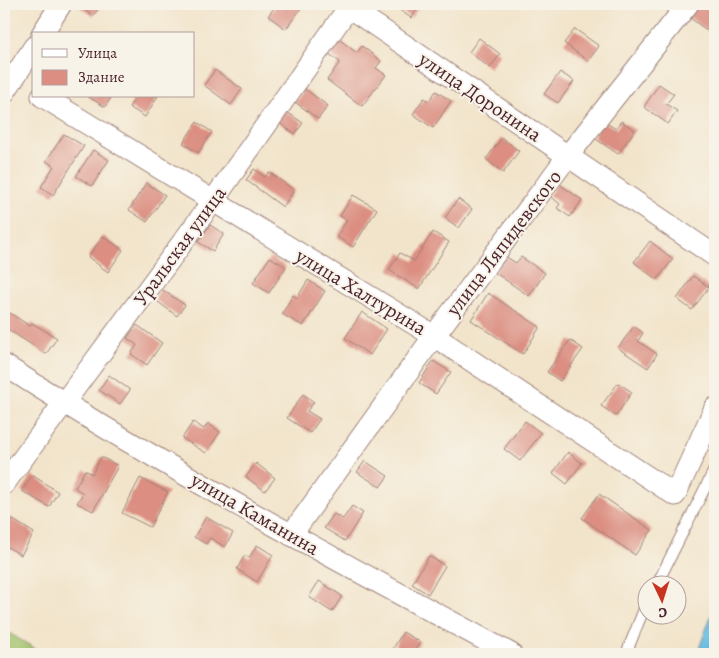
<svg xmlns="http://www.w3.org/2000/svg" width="719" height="658" font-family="Alegreya,serif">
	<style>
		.green { fill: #a0c069; stroke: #75704a }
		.water { fill: #65bee2; stroke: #586e86 }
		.building { fill: #db8e81 }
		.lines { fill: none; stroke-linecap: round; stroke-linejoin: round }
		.service-casing { stroke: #9e827a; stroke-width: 12 }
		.minor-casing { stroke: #9e827a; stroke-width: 23 }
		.service { stroke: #fff; stroke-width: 10 }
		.minor { stroke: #fff; stroke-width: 21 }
		.labels { text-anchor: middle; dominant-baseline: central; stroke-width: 4; stroke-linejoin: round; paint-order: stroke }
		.street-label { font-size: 20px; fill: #4a1f2b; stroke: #f7f3e8 }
	</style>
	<rect width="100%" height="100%" fill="#f7f3e8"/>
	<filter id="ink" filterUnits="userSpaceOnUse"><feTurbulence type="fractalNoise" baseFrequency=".02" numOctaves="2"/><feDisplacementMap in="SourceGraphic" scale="10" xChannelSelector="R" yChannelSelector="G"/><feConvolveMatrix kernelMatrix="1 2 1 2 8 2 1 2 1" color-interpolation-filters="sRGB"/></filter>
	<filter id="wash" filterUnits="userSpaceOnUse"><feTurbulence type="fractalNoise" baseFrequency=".0096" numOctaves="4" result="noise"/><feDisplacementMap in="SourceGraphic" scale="20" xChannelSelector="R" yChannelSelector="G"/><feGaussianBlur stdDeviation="1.12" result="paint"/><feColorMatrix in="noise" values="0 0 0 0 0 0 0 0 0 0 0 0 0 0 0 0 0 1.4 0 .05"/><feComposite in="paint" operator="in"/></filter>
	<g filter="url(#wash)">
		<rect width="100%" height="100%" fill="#f2e4ca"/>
		<polygon class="green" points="4,632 9,633 44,654 4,654"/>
		<polygon class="water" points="715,605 715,654 697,654"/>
		<g id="blocks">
			<g class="building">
				<polygon points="75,4 102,4 93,16"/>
				<polygon points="277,4 304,4 286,29 268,16"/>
				<polygon points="391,4 421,4 411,18"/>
				<polygon points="694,4 704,4 715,12 715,29 712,34 686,15"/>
				<polygon points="575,29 599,46 588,61 564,43"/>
				<polygon points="335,36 357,53 362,46 381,61 376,68 386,75 362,106 327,80 340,62 324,50"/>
				<polygon points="479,38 500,54 490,68 469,52"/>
				<polygon points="215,70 242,89 231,105 204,85"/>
				<polygon points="560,72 574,81 558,103 544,94"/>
				<polygon points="659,84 674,94 666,104 677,111 668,124 644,107"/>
				<polygon points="305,89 328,106 318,119 295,102"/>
				<polygon points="436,91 451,101 433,128 413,114 424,98 429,101"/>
				<polygon points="87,96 112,96 105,107"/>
				<polygon points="129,96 158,96 145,117 129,107 134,100"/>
				<polygon points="284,110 303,123 295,134 276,121"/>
				<polygon points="603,121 616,129 621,121 635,130 618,154 593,137"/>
				<polygon points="197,122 212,132 198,153 183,143"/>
				<polygon points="64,134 84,146 53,195 41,187 54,166 46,161"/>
				<polygon points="502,138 519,151 503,173 486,159"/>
				<polygon points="93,150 109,160 92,186 76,176"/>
				<polygon points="254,169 265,177 269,172 294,190 283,207 246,180"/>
				<polygon points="146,183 165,195 147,222 129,210"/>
				<polygon points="558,183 582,200 570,217 557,208 560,204 549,195"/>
				<polygon points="353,195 377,209 353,247 337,237 347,220 340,216"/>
				<polygon points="458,199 472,209 459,228 445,218"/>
				<polygon points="210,225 224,234 213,251 198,242"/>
				<polygon points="433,232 449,242 419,289 389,270 400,253 414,261"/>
				<polygon points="103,236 123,250 108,272 88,257"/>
				<polygon points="650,241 673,259 657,280 634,262"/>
				<polygon points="505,256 516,263 521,257 545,273 529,296 494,272"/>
				<polygon points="270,257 286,267 269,293 253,283"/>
				<polygon points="693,276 709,287 692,310 677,299"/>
				<polygon points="308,280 325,291 303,326 282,314 293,295 297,298"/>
				<polygon points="161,289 185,305 177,316 154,299"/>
				<polygon points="488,293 540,327 523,354 471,320"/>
				<polygon points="5,310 30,326 32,323 57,338 46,354 4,327"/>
				<polygon points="362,312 387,329 370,355 345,338"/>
				<polygon points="137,325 162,343 147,365 131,354 137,345 127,338"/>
				<polygon points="634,326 643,333 638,341 657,354 648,368 618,348"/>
				<polygon points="570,340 583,349 560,381 547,372"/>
				<polygon points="433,361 451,372 436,394 419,383"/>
				<polygon points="109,375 130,390 120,404 99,390"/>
				<polygon points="618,383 632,392 616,416 601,406"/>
				<polygon points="303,394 314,402 307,411 320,419 310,433 287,418"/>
				<polygon points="525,421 541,433 520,461 504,449"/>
				<polygon points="193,422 204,429 208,423 220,432 206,453 182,438"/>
				<polygon points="568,452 582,463 567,484 553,473"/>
				<polygon points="101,457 118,466 93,511 77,503 83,493 75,488 85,470 92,474"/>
				<polygon points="365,461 388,476 380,487 357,472"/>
				<polygon points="256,463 275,478 265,491 246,477"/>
				<polygon points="32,475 58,492 49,507 22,491"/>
				<polygon points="140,478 168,492 150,527 122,513"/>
				<polygon points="599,494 652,530 635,555 582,518"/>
				<polygon points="352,506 363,513 345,541 324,528 334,514 343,519"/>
				<polygon points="4,514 34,533 21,555 4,545"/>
				<polygon points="206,517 233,533 225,547 210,538 206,544 194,537"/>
				<polygon points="257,545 273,555 257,582 237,569 245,555 249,558"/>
				<polygon points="429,556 445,566 428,594 412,584"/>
				<polygon points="319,581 342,596 332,612 309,597"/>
				<polygon points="403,632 420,642 412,654 390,654"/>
			</g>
		</g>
	</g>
	<g filter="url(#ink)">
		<use href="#blocks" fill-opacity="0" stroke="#9e827a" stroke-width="1"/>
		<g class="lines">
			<g class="service-casing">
				<g id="service">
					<polyline points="656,586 715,468"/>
					<polyline points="626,654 646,604"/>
				</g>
			</g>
			<g class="minor-casing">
				<g id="minor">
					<polyline points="344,4 715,256"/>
					<polyline points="42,34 61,4"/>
					<polyline points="4,93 34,47"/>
					<polyline points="42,96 434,336 675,495 715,408"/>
					<path d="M4,365C168,470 340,562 511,654"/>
					<polyline points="4,484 213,201 351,4"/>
					<polyline points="291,535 434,336 567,157 688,4"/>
				</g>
			</g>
			<use href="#service" class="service"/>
			<use href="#minor" class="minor"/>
		</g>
	</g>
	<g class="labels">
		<g class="street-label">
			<text transform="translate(480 97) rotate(34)">улица Доронина</text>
			<text transform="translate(504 243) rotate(-53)">улица Ляпидевского</text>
			<text transform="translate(180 246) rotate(-54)">Уральская улица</text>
			<text transform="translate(361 292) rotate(31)">улица Халтурина</text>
			<text transform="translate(255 514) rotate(30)">улица Каманина</text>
		</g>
	</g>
	<rect width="719" height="658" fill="none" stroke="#f7f3e8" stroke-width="20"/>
	<rect x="32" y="32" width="162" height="65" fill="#f7f3e8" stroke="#b29e9c"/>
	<rect x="42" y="49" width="25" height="8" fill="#ffffff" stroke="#b29e9c"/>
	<text x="78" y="58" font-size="15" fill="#4a1f2b">Улица</text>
	<rect x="42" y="70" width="25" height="15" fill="#db8e81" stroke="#b29e9c"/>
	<text x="78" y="82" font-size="15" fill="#4a1f2b">Здание</text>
	<g transform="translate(662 600) rotate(176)"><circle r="24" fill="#f7f3e8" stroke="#b29e9c"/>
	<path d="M0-4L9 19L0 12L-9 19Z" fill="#c8321e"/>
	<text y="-8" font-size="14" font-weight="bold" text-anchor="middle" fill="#4a1f2b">С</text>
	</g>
</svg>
